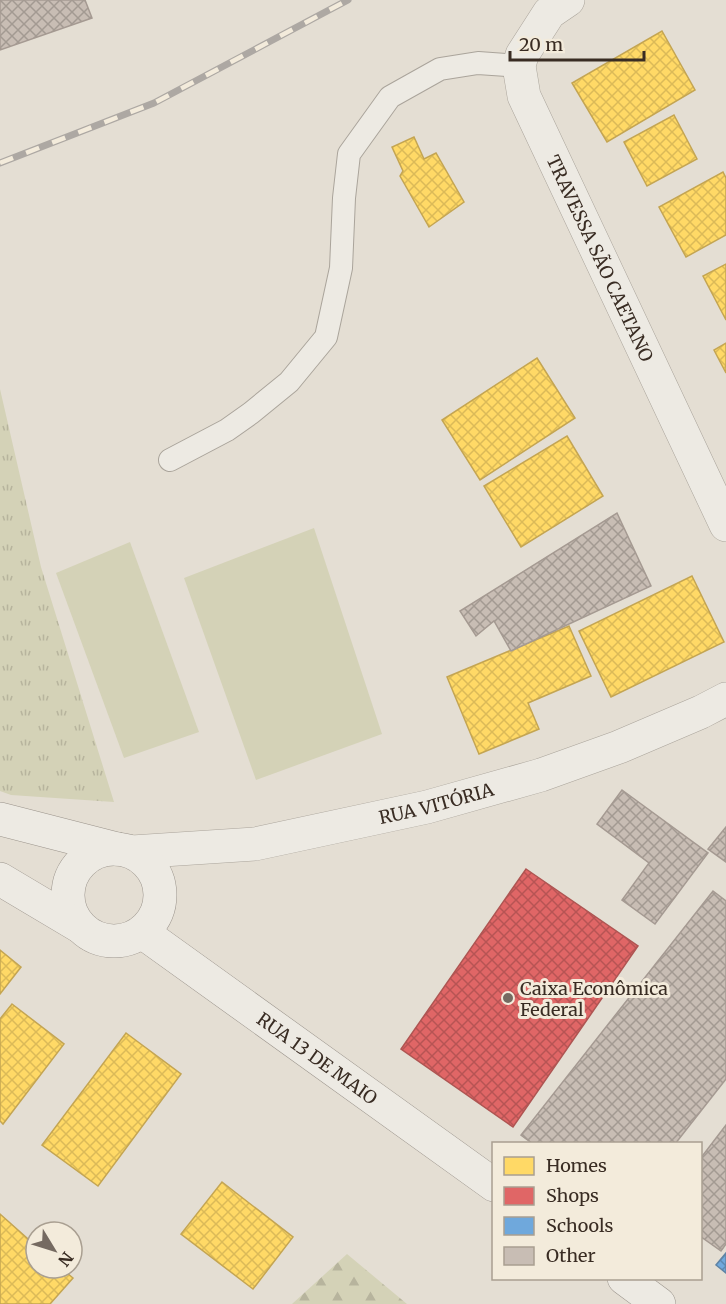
<svg xmlns="http://www.w3.org/2000/svg" width="726" height="1304" font-family="Merriweather,serif">
	<style>
		.grass { fill: url(#grass-tufts) }
		.forest { fill: url(#forest-firs) }
		.pitch { fill: #d4d2b7 }
		.homes { fill: url(#homes-cross-hatch); stroke: #c4a552; stroke-width: 1.5 }
		.shops { fill: url(#shops-cross-hatch); stroke: #ae5552; stroke-width: 1.5 }
		.schools { fill: url(#schools-cross-hatch); stroke: #5f83a4; stroke-width: 1.5 }
		.building { fill: url(#building-cross-hatch); stroke: #a59a92; stroke-width: 1.5 }
		.lines { fill: none; stroke-linecap: round; stroke-linejoin: round }
		.service-casing { stroke: #aaa49b; stroke-width: 24 }
		.minor-casing { stroke: #aaa49b; stroke-width: 34 }
		.tertiary-casing { stroke: #aaa49b; stroke-width: 34 }
		.secondary-casing { stroke: #9a938b; stroke-width: 34 }
		.service { stroke: #edeae3; stroke-width: 22 }
		.minor { stroke: #edeae3; stroke-width: 33 }
		.tertiary { stroke: #edeae3; stroke-width: 33 }
		.secondary { stroke: #edeae3; stroke-width: 33 }
		.rail-casing { stroke: #ada8a3; stroke-width: 7 }
		.rail { stroke: #f3ebdb; stroke-width: 4.5; stroke-dasharray: 14; stroke-linecap: butt }
		.poi-dot { fill: #756a61; stroke: #f3ebdb; stroke-width: 2 }
		.labels { text-anchor: middle; dominant-baseline: central; stroke-width: 6; stroke-linejoin: round; paint-order: stroke }
		.street-label { font-size: 18px; fill: #392c23; stroke: #f3ebdb }
		.poi-label { font-size: 18px; fill: #392c23; stroke: #f3ebdb; text-anchor: start }
	</style>
	<defs>
		<pattern id="grass-tufts" width="24" height="20" patternUnits="userSpaceOnUse" patternTransform="scale(1.5)"><rect width="24" height="20" fill="#d4d2b7"/><path d="M3 7l-1-3M5 7V3M7 7l1-3M15 17l-1-3M17 17v-4M19 17l1-3" fill="none" stroke="#b7b49d"/></pattern>
		<pattern id="forest-firs" width="22" height="20" patternUnits="userSpaceOnUse" patternTransform="scale(1.5)"><rect width="22" height="20" fill="#d4d2b7"/><path d="M5 1l3.5 6h-7zM16 11l3.5 6h-7z" fill="#b7b49d"/></pattern>
		<pattern id="homes-cross-hatch" width="8" height="8" patternUnits="userSpaceOnUse" patternTransform="scale(1.5)"><rect width="8" height="8" fill="#ffd966"/><path d="M0 0l8 8M0 8l8-8" fill="none" stroke="#dbba58"/></pattern>
		<pattern id="shops-cross-hatch" width="8" height="8" patternUnits="userSpaceOnUse" patternTransform="scale(1.5)"><rect width="8" height="8" fill="#e06666"/><path d="M0 0l8 8M0 8l8-8" fill="none" stroke="#b75454"/></pattern>
		<pattern id="schools-cross-hatch" width="8" height="8" patternUnits="userSpaceOnUse" patternTransform="scale(1.5)"><rect width="8" height="8" fill="#6fa8dc"/><path d="M0 0l8 8M0 8l8-8" fill="none" stroke="#5c89b2"/></pattern>
		<pattern id="building-cross-hatch" width="8" height="8" patternUnits="userSpaceOnUse" patternTransform="scale(1.5)"><rect width="8" height="8" fill="#c8bdb4"/><path d="M0 0l8 8M0 8l8-8" fill="none" stroke="#a39a92"/></pattern>
	</defs>
	<rect width="100%" height="100%" fill="#e4ded3"/>
	<polygon class="grass" points="0,389 41,567 114,802 11,795 0,791"/>
	<polygon class="forest" points="347,1254 407,1304 292,1304"/>
	<g class="pitch">
		<polygon points="314,528 382,734 256,780 184,578"/>
		<polygon points="130,542 199,732 124,758 56,573"/>
	</g>
	<g class="homes">
		<polygon points="662,31 695,90 607,142 572,83"/>
		<polygon points="674,115 697,159 647,186 624,142"/>
		<polygon points="414,137 424,159 436,153 464,202 429,227 400,176 403,171 392,147"/>
		<polygon points="723,172 726,178 726,235 686,257 659,207"/>
		<polygon points="726,264 726,320 703,276"/>
		<polygon points="726,343 726,373 714,350"/>
		<polygon points="537,358 575,418 480,480 442,420"/>
		<polygon points="567,436 603,496 521,547 484,486"/>
		<polygon points="692,576 724,642 611,697 579,631"/>
		<polygon points="569,626 591,676 528,703 539,729 479,754 447,677"/>
		<polygon points="0,950 21,967 0,994"/>
		<polygon points="12,1004 64,1044 3,1124 0,1121 0,1019"/>
		<polygon points="126,1033 181,1074 98,1186 42,1145"/>
		<polygon points="222,1182 293,1237 253,1289 181,1234"/>
		<polygon points="0,1214 36,1246 36,1268 61,1268 73,1278 50,1304 0,1304"/>
	</g>
	<polygon class="shops" points="526,869 638,946 513,1127 401,1049"/>
	<polygon class="schools" points="726,1253 726,1273 716,1265"/>
	<g class="building">
		<polygon points="0,0 85,0 92,18 0,50"/>
		<polygon points="617,513 651,586 511,651 494,621 476,636 460,611"/>
		<polygon points="622,790 708,853 655,924 622,900 649,863 597,824"/>
		<polygon points="726,827 726,862 708,849"/>
		<polygon points="713,891 726,901 726,1079 675,1144 533,1144 521,1135"/>
		<polygon points="726,1125 726,1244 721,1251 700,1236 700,1159"/>
	</g>
	<g class="lines">
		<g class="service-casing">
			<polyline id="service" points="170,460 227,430 251,413 289,382 326,337 341,268 344,198 349,154 390,97 440,69 478,63 519,66"/>
		</g>
		<g class="minor-casing">
			<g id="minor">
				<path id="s1" d="M568,0L549,13L522,55L519,66L524,96L726,525"/>
			</g>
		</g>
		<g class="tertiary-casing">
			<g id="tertiary">
				<path id="s2" d="M132,852L255,844L427,807L541,775L619,747L701,712L726,699"/>
			</g>
		</g>
		<g class="secondary-casing">
			<g id="secondary">
				<polyline points="0,819 117,849"/>
				<circle cx="114" cy="895" r="46"/>
				<polyline points="0,879 79,926"/>
				<path id="s3" d="M142,932L494,1185"/>
				<polyline points="624,1278 659,1304"/>
			</g>
		</g>
		<use href="#service" class="service"/>
		<use href="#minor" class="minor"/>
		<use href="#tertiary" class="tertiary"/>
		<use href="#secondary" class="secondary"/>
		<g class="rail-casing">
			<polyline id="rail" points="0,163 154,103 348,0"/>
		</g>
		<use href="#rail" class="rail"/>
	</g>
	<circle class="poi-dot" cx="508" cy="998" r="6"/>
	<g class="labels">
		<g class="street-label">
			<text stroke="none"><textPath href="#s1" startOffset="294">TRAVESSA SÃO CAETANO</textPath></text>
			<text stroke="none"><textPath href="#s2" startOffset="309">RUA VITÓRIA</textPath></text>
			<text stroke="none"><textPath href="#s3" startOffset="216">RUA 13 DE MAIO</textPath></text>
		</g>
		<g class="poi-label">
			<text x="520" y="988">Caixa Econômica<tspan x="520" dy="21">Federal</tspan></text>
		</g>
	</g>
	<rect x="492" y="1142" width="210" height="138" fill="#f3ebdb" stroke="#a99f91" stroke-width="1.5"/>
	<rect x="504" y="1157" width="30" height="18" fill="#ffd966" stroke="#a99f91" stroke-width="1.5"/>
	<text x="546" y="1172" font-size="18" fill="#392c23">Homes</text>
	<rect x="504" y="1187" width="30" height="18" fill="#e06666" stroke="#a99f91" stroke-width="1.5"/>
	<text x="546" y="1202" font-size="18" fill="#392c23">Shops</text>
	<rect x="504" y="1217" width="30" height="18" fill="#6fa8dc" stroke="#a99f91" stroke-width="1.5"/>
	<text x="546" y="1232" font-size="18" fill="#392c23">Schools</text>
	<rect x="504" y="1247" width="30" height="18" fill="#c8bdb4" stroke="#a99f91" stroke-width="1.5"/>
	<text x="546" y="1262" font-size="18" fill="#392c23">Other</text>
	<g transform="translate(54 1250) rotate(128)"><circle r="28" fill="#f3ebdb" stroke="#a99f91" stroke-width="1.5"/>
	<path d="M0-4.5L10 22L0 15L-10 22Z" fill="#756a61"/>
	<text y="-9" font-size="16" font-weight="bold" text-anchor="middle" fill="#392c23">N</text>
	</g>
	<path d="M510 51v9h134v-9" fill="none" stroke="#392c23" stroke-width="3"/>
	<text x="519" y="51" font-size="18" fill="#392c23" stroke="#f3ebdb" stroke-width="4.5" paint-order="stroke">20 m</text>
</svg>
